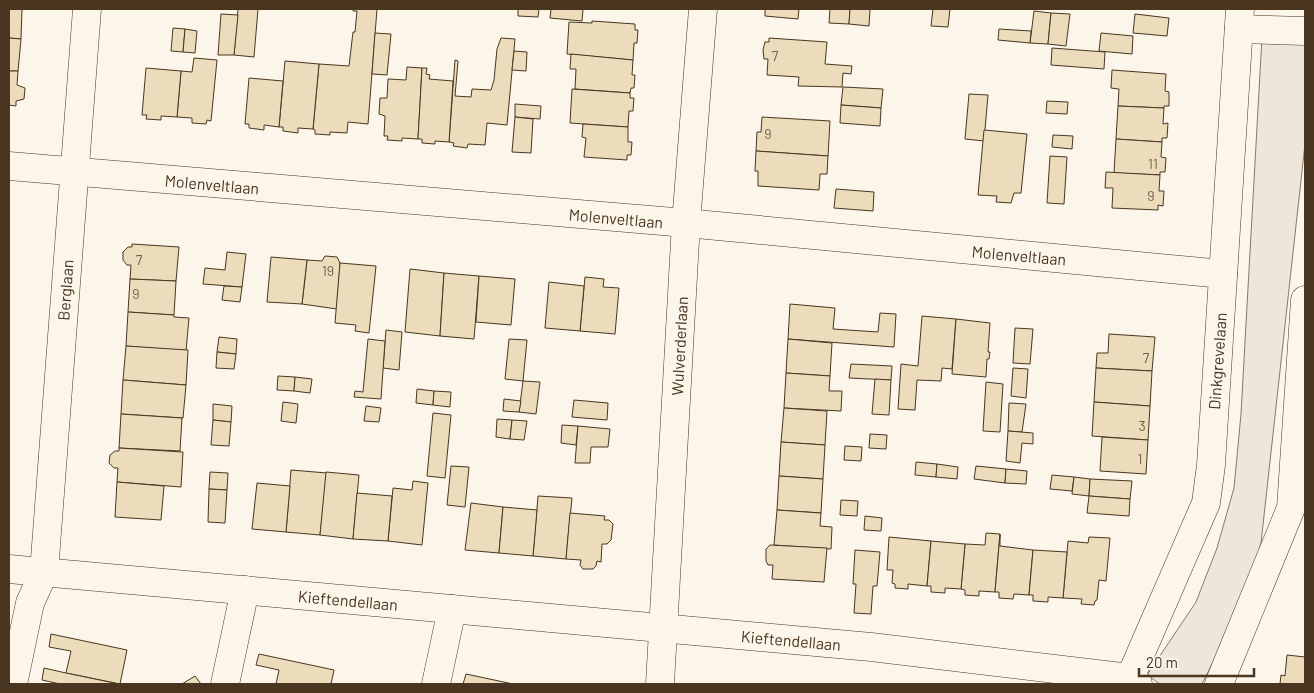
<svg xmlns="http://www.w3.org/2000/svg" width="1314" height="693" font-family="Barlow,sans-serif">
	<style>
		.green { fill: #ede6d9; stroke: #887966 }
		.building { fill: #ecdcbc; stroke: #4a3520 }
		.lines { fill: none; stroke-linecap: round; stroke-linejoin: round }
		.minor-casing { stroke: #4a3520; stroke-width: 29 }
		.minor { stroke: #fbf6e9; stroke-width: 28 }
		.labels { text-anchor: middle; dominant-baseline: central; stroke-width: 4; stroke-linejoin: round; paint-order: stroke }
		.number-label { font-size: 14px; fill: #725f47 }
		.street-label { font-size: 16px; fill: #4a3520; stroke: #fbf6e9 }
	</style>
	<rect width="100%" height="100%" fill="#fbf6e9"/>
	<polygon class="green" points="1262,37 1305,41 1305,144 1261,543 1246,596 1202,684 1160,684 1147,675 1196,602 1217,548 1234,488 1241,414"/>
	<g class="building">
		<polygon points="9,9 22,9 21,39 9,38"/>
		<polygon points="238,9 258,9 254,57 234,55"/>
		<polygon points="353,9 377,9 368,124 348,122 347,133 330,132 330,135 315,134 315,130 313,129 319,64 349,66 353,32 355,32 357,11 353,11"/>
		<polygon points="518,9 539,9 538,17 518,16"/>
		<polygon points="551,9 583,9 582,21 550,18"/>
		<polygon points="765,9 799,9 798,19 765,16"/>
		<polygon points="830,9 850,9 849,24 829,23"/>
		<polygon points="850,9 870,9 869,26 849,24"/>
		<polygon points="933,9 950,9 948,27 931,26"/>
		<polygon points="1034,11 1051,13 1048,44 1030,43"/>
		<polygon points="1051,13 1070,14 1066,46 1048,44"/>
		<polygon points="221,14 238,15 234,55 218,55"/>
		<polygon points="1135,14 1169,18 1167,36 1133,33"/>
		<polygon points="592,21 635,24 635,30 638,30 637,43 634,43 633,60 567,54 569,22 592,23"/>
		<polygon points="173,28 185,29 183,52 171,51"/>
		<polygon points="185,29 197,31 195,53 183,52"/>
		<polygon points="999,29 1031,31 1030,43 998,40"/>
		<polygon points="375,33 391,34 387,75 372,74"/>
		<polygon points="1101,33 1133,36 1132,54 1099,51"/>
		<polygon points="9,38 21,39 18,71 9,71"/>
		<polygon points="501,38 515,39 507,125 487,123 485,145 468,144 467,148 453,146 454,143 449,142 455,60 458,61 455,96 471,97 472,89 491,90 494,80 497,49"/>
		<polygon points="769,38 827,42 825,64 852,66 851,74 843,73 842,87 798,86 799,77 767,75 768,59 764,59 763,50 765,42 769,42"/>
		<polygon points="1052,48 1105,52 1104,69 1051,65"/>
		<polygon points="514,51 527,52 526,71 512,70"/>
		<polygon points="571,54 633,60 632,75 635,75 634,88 631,88 630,93 575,89 576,69 570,69"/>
		<polygon points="194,58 217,60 211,121 207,120 206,124 192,123 192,118 177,117 181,71 192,72"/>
		<polygon points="285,61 319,64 313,129 298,128 298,133 283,131 283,127 279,127"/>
		<polygon points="407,67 422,68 418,139 402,138 402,141 387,140 388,136 384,136 385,116 379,114 380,98 387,98 388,79 406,80"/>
		<polygon points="146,68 181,71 177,117 161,116 161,120 146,119 147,115 142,115"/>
		<polygon points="422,68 427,68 426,74 430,75 429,79 453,81 449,142 435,141 435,144 422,143 422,139 418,139"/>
		<polygon points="1112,70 1166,74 1165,91 1169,92 1169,106 1164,106 1164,108 1118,106 1119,89 1111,88"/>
		<polygon points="9,71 18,71 17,85 25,88 24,99 16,101 16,106 9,105"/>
		<polygon points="249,78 283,81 279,127 264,125 264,130 249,128 249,124 245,124"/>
		<polygon points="843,87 883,89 881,108 841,105"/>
		<polygon points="572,89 630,93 630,98 634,98 633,111 629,111 628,127 570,123"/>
		<polygon points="969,94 988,95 984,141 965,139"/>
		<polygon points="1047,101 1068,102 1067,114 1046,113"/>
		<polygon points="515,104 541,106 540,119 515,117"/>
		<polygon points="841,105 881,108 880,126 840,123"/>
		<polygon points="1118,106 1164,108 1163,124 1168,123 1167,138 1162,138 1162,142 1116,139"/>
		<polygon points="515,117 533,119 531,153 512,152"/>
		<polygon points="762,117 830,121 828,156 756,151 757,132 761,132"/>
		<polygon points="583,124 628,127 628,142 632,142 631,155 627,155 627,160 584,157 586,138 582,137"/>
		<polygon points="984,130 1027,134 1021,193 1014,193 1011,203 996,202 997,196 978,195"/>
		<polygon points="1053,135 1073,136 1072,149 1052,147"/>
		<polygon points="1116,139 1162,142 1161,157 1166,158 1165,172 1160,172 1160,175 1114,173"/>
		<polygon points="756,151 828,156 827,174 820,174 819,190 758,186 758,171 755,171"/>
		<polygon points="1050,156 1067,157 1064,204 1047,203"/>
		<polygon points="1106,172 1160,175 1159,191 1164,191 1163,206 1158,205 1158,210 1112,208 1113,188 1105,188"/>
		<polygon points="836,189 874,192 873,211 834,208"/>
		<polygon points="132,244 179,247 176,281 130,279 131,265 127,265 123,260 123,252 128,247 132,247"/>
		<polygon points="227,252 246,254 242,287 203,284 205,268 225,270"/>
		<polygon points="325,256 337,257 340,263 337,309 302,304 307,260 322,261"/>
		<polygon points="271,257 307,260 302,304 267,302"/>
		<polygon points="340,263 376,266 369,333 355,331 356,325 335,323"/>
		<polygon points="410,269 444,273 440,336 405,332"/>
		<polygon points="444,273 479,276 474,339 440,336"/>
		<polygon points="479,276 515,279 511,325 476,322"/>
		<polygon points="585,277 604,279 603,287 619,288 615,334 580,331"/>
		<polygon points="130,279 176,281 174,315 128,312"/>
		<polygon points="549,282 584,286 580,331 545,328"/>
		<polygon points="224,286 242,287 240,302 222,300"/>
		<polygon points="790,304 835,308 833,329 878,332 880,313 896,314 894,347 788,339"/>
		<polygon points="128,312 174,315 174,317 189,318 186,351 126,346"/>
		<polygon points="922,316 956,319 952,369 942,368 941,381 917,380 915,410 898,409 901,364 918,366"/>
		<polygon points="956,319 990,323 988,352 990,352 989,359 987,359 986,377 952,374"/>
		<polygon points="1015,328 1033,329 1030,364 1013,363"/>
		<polygon points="386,330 402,332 399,370 383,368"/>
		<polygon points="1109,334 1155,337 1152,371 1096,368 1097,353 1108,353"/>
		<polygon points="219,337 237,339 236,354 217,352"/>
		<polygon points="368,339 385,341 381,399 354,397 355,391 363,392"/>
		<polygon points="509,339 527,340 523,381 505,379"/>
		<polygon points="788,339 832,343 830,376 786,373"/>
		<polygon points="126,346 188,350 186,385 123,380"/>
		<polygon points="217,352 236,354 234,369 216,368"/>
		<polygon points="851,364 892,366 891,380 849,378"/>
		<polygon points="1013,368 1028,369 1026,398 1011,396"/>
		<polygon points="1096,368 1152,371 1150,406 1094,402"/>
		<polygon points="786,373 830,376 829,391 842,391 841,411 784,408"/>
		<polygon points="278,376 295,377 294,391 277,390"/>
		<polygon points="295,377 312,379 310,393 294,391"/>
		<polygon points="875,379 891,380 889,415 872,414"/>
		<polygon points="123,380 186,385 183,418 121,414"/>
		<polygon points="523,381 540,382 536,414 519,412"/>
		<polygon points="986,382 1003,384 1000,432 983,431"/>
		<polygon points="417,389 434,391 433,405 416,403"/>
		<polygon points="434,391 451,392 450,407 433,405"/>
		<polygon points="504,399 521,401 519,412 503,411"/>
		<polygon points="574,400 608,403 607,420 572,417"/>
		<polygon points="283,402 298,404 296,423 281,421"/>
		<polygon points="1094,402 1150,406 1148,440 1092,436"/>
		<polygon points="1009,403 1026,404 1022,432 1008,431"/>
		<polygon points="213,404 232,406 231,422 213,420"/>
		<polygon points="366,406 381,408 379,422 364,421"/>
		<polygon points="784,408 827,411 825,445 781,442"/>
		<polygon points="433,413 451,415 445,478 427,476"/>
		<polygon points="121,414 182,418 180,451 119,448"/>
		<polygon points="497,419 512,420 510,439 496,437"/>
		<polygon points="213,420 231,422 229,446 211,445"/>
		<polygon points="512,420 527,421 524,440 510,439"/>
		<polygon points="562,425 578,426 576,445 561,443"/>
		<polygon points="578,426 610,429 608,447 591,447 590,463 575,463"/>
		<polygon points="1008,431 1033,433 1033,444 1022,443 1020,463 1006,461"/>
		<polygon points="870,434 887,435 886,449 869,448"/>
		<polygon points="1102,437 1148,440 1146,474 1100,471"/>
		<polygon points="781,442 825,445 823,479 779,476"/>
		<polygon points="845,446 862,447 861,461 844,460"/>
		<polygon points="119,448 183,452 181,487 117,482 118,468 114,468 109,463 110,455 115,451 119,451"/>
		<polygon points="916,462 937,464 936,477 915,475"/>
		<polygon points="937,464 958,467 957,479 936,477"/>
		<polygon points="451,466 469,467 465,507 447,505"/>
		<polygon points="976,466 1006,469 1005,483 974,479"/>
		<polygon points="1006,469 1027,471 1026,484 1005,483"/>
		<polygon points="291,470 327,473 320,535 286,532"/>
		<polygon points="210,472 228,473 227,490 209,489"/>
		<polygon points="326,472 359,475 353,539 320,535"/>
		<polygon points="1052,475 1074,477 1072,491 1050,489"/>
		<polygon points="779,476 823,479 821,513 777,510"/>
		<polygon points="1074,477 1090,479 1089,496 1072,494"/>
		<polygon points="1090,479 1132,481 1130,499 1089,496"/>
		<polygon points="413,481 428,483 422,545 388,541 393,488 412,490"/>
		<polygon points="117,482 164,486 161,520 115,517"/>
		<polygon points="257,483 290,486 286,532 252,529"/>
		<polygon points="209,489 227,490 225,523 208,522"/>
		<polygon points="357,493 392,496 388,541 353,539"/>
		<polygon points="538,496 572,498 566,559 533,556"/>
		<polygon points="1089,496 1130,499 1129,516 1087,513"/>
		<polygon points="841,500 858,501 857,516 840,515"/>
		<polygon points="471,503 503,507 499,553 465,550"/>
		<polygon points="503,507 537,510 533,556 499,553"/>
		<polygon points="777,510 821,513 820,526 832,527 831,549 774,545"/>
		<polygon points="570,513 605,516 604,520 609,520 613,524 611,540 607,544 602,544 601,562 597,561 596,566 593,569 583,569 580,565 581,560 566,559"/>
		<polygon points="865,516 882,518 881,531 864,530"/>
		<polygon points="986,533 1000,534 995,592 979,591 979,596 965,595 965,590 961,589 965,544 985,545"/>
		<polygon points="1000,534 1000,546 1033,550 1029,595 1014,594 1013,599 999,598 999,592 995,592"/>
		<polygon points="889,537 931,541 927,586 908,584 908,589 895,588 895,584 892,583 893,570 887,570"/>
		<polygon points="1089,537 1110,538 1106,581 1099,580 1097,600 1095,601 1094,605 1081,604 1082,599 1063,598 1068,541 1088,543"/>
		<polygon points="931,541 965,544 961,589 945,588 945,593 931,592 931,586 927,586"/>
		<polygon points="770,545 827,548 824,582 772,579 773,565 768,565 766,561 766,549"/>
		<polygon points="855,550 880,552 877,586 873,586 871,614 854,613 856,584 853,584"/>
		<polygon points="1033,550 1067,552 1063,598 1048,597 1048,602 1033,601 1033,595 1029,595"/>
		<polygon points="51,634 127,650 120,684 66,673 71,651 49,647"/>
		<polygon points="259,654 334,670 331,684 276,684 279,670 256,665"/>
		<polygon points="1287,655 1305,657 1305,684 1280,684 1281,675 1285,676"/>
		<polygon points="44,668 66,673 119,684 60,684 42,680"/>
		<polygon points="466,674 513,684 463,684"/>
		<polygon points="195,676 201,684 182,684"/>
	</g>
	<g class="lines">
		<g class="minor-casing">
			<g id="minor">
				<polyline points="1239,29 1305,31"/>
				<polyline points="9,166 686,223 1223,274"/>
				<polyline points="9,569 871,647 1130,678 1138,684"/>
				<polyline points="1130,678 1206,503 1211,465 1240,9"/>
				<polyline points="13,684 30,603 44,572 87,9"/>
				<polyline points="225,684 245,590"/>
				<polyline points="436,684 452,609"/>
				<polyline points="660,684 686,223 703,9"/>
				<polyline points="1219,684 1291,508 1305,300"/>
			</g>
		</g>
		<use href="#minor" class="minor"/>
	</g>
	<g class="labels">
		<g class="number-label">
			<text x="775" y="55">7</text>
			<text x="768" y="133">9</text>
			<text x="1153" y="163">11</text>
			<text x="1151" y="195">9</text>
			<text x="139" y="259">7</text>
			<text x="328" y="270">19</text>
			<text x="136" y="293">9</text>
			<text x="1146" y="357">7</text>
			<text x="1142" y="425">3</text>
			<text x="1140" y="458">1</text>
		</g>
		<g class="street-label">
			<text transform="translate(212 184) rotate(5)">Molenveltlaan</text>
			<text transform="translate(616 218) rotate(5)">Molenveltlaan</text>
			<text transform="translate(1019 255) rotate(5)">Molenveltlaan</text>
			<text transform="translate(65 290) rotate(-86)">Berglaan</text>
			<text transform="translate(679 346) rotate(-87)">Wulverderlaan</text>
			<text transform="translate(1217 361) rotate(-86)">Dinkgrevelaan</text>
			<text transform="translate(348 600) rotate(5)">Kieftendellaan</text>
			<text transform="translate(791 640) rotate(5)">Kieftendellaan</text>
		</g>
	</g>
	<rect width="1314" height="693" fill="none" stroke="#4a3520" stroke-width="20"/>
	<path d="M1139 668v8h115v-8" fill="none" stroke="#4a3520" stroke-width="2.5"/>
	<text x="1146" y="668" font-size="15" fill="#4a3520" stroke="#fbf6e9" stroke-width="4" paint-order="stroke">20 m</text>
</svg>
